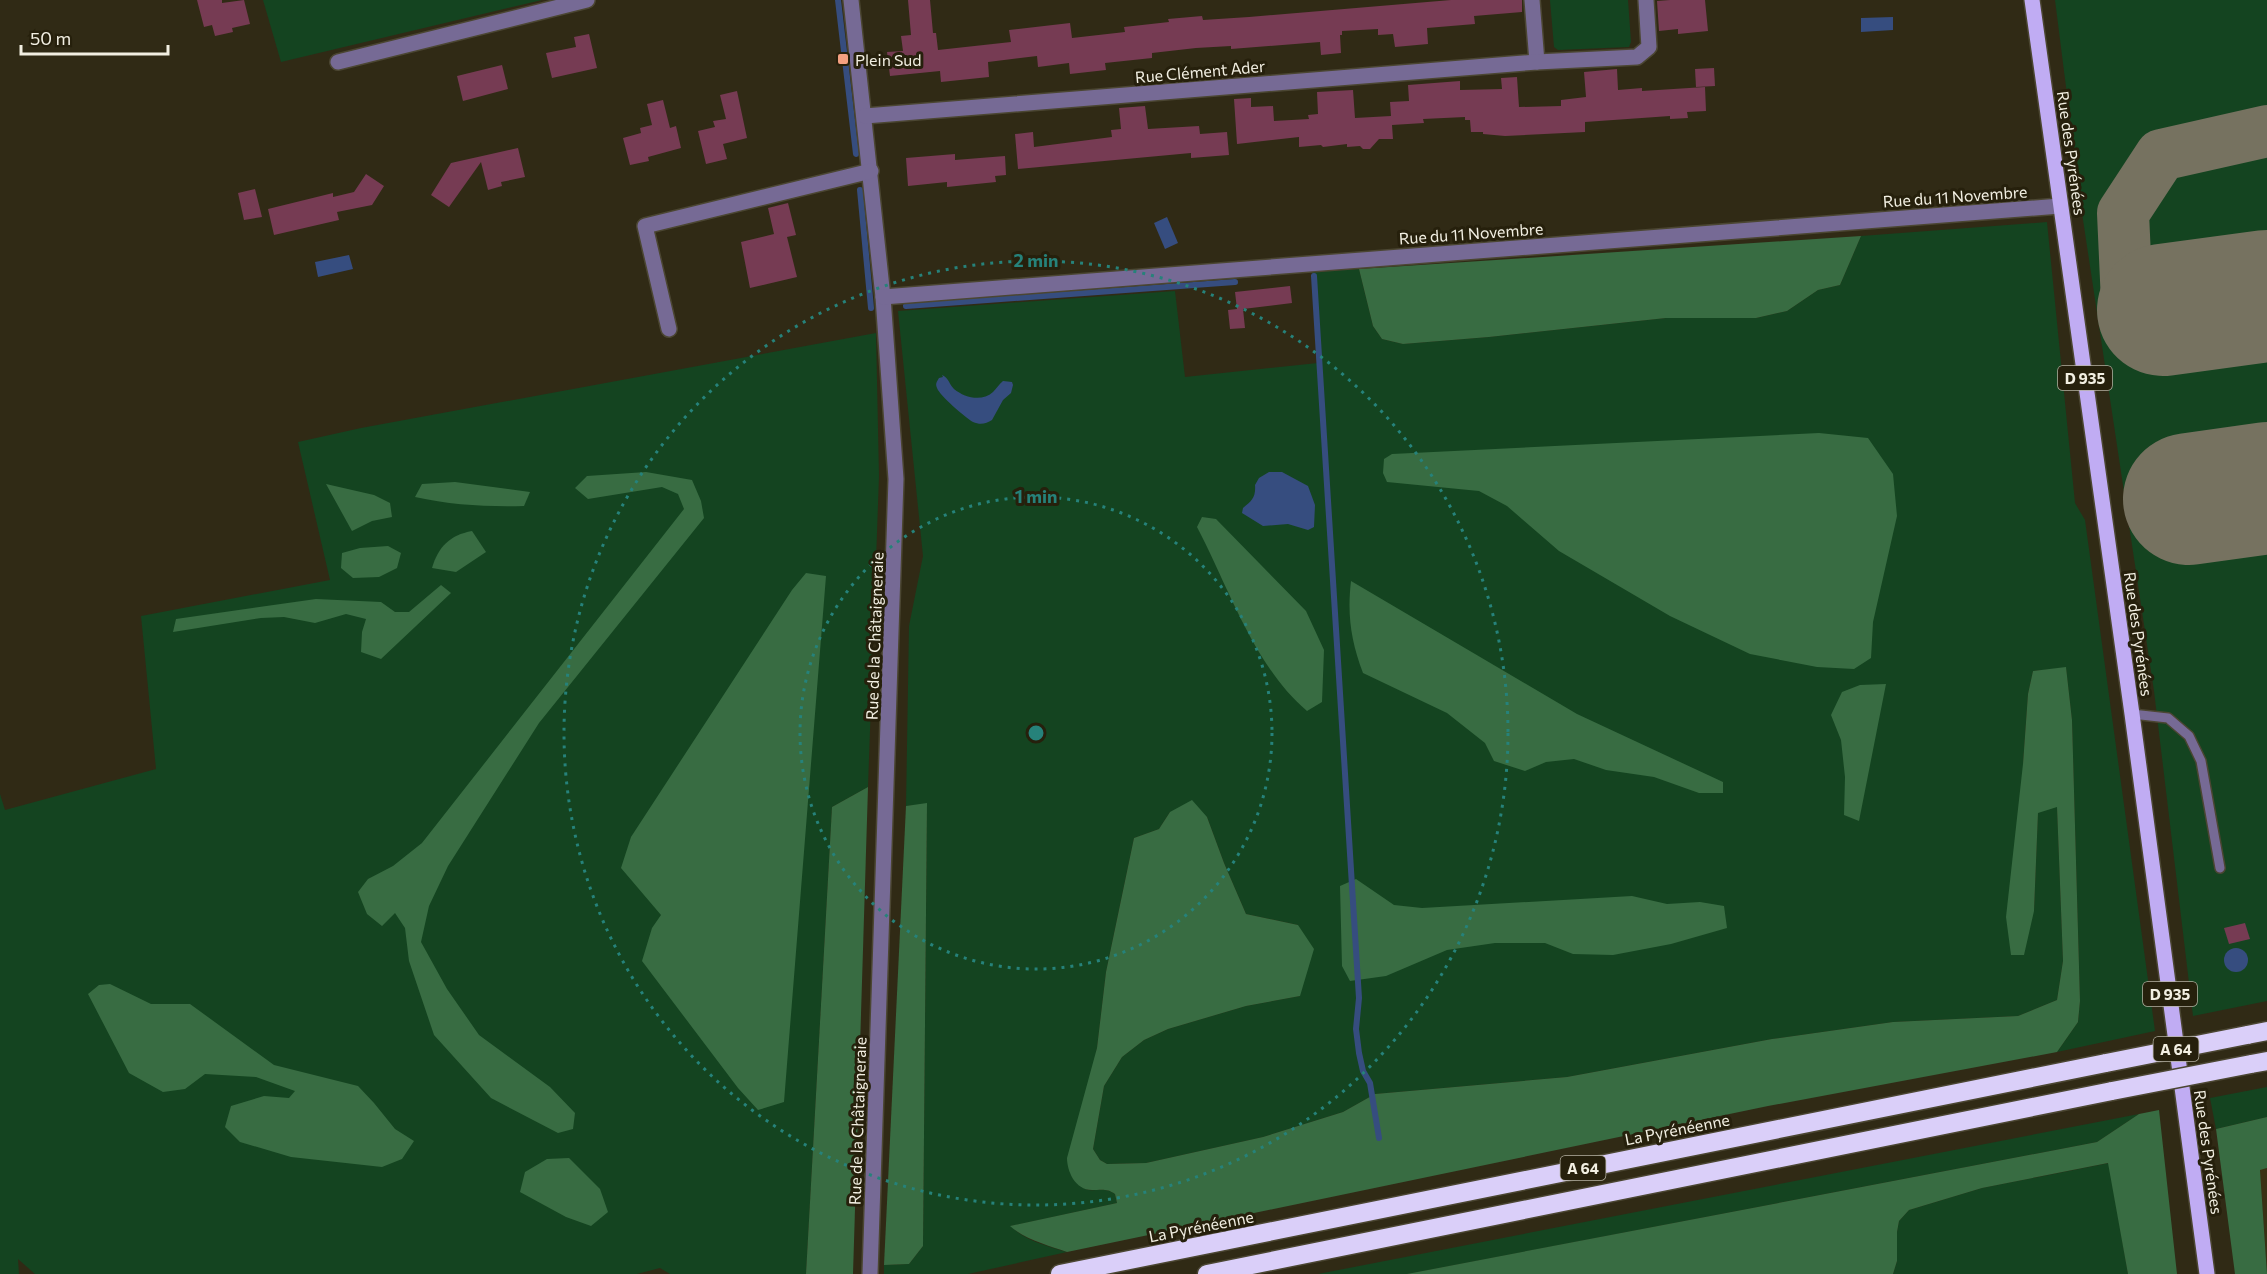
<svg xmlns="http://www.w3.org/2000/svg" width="2267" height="1274" font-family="Commissioner,sans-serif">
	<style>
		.built { fill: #393114 }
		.green { fill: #144420 }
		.forest { fill: #386c42 }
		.water { fill: #364d7f }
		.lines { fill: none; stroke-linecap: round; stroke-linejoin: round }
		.stream { stroke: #364d7f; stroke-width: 6 }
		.taxiway { stroke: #767260; stroke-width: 52 }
		.runway { stroke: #767260; stroke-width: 132 }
		.building { fill: #763b53 }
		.service-casing { stroke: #4b4632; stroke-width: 12 }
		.minor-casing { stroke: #4b4632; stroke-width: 18 }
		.primary-casing { stroke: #4b4632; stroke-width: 18 }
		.motorway-casing { stroke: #4b4632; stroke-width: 21 }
		.service { stroke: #766a95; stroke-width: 9 }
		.minor { stroke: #766a95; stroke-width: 15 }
		.primary { stroke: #c0acf3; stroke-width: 15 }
		.motorway { stroke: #dacff9; stroke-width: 18 }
		.motorway-bridge-casing { stroke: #4b4632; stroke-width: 21; stroke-linecap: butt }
		.motorway-bridge { stroke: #dacff9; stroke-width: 18 }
		.ring { fill: none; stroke: #26827a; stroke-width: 3; stroke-dasharray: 3 6 }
		.poi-dot { fill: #f3a081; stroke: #26200c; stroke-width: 2 }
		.labels { text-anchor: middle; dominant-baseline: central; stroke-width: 6; stroke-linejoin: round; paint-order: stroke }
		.shield { fill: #26200c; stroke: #b5b1a2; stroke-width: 1.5 }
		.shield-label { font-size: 15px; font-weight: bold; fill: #f2efe2 }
		.poi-label { font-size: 16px; fill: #f2efe2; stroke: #26200c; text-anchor: start }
		.street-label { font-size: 16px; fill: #f2efe2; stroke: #26200c }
		.centre { fill: #26827a; stroke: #26200c; stroke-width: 3 }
		.ring-label { font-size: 18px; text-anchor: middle; font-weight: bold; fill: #26827a; stroke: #26200c; stroke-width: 6; stroke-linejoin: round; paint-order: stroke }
	</style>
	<rect width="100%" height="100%" fill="#302a15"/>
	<polygon class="built" points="2267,1168 2267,1274 2260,1169"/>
	<g class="green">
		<polygon points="263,0 542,0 281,62"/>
		<polygon points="1550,0 1628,0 1631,42 1629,47 1558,50 1554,47"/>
		<polygon points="2055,0 2267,0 2267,1001 2193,1016 2154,691 2082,213"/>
		<path d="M2047,222L2075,503L2085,520L2155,1031L2057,1052L2078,1022L2080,1001L2072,720L2066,668L2033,671L2028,694L2023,764L2034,911L2038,812L2057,806L2063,961L2057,1000L2018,1016L1893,1022L1772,1039L1567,1077L1375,1094L1343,1112L1263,1137L1146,1163L1107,1164L1100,1160L1093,1149L1104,1086L1122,1057L1144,1040L1168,1029L1246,1006L1300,996L1298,925L1246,914L1224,863L1207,817L1170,812L1159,829L1134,838L1106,972L1097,1048L1072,1177C1077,1182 1082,1189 1089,1190C1100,1191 1104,1187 1115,1194L1117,1203L1011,1226C1025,1241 1049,1246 1067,1252L968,1274H884V1265L909,1264L923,1246L927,804L906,806L909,626L923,556L898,311L1175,291L1185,377L1318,363L1312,272L1359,269L1373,326L1382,339L1403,344L1489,337L1666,318H1756L1787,311L1818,290L1840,285L1861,236Z"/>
		<polygon points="876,333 879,476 868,787 832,807 806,1274 670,1274 660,1268 637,1274 35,1274 18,1259 19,1274 0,1274 0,794 5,810 156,769 141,616 330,580 298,442 361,428"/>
		<polygon points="2267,1087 2267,1117 2216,1129 2210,1098"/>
		<polygon points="2139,1114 2097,1142 1408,1274 1318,1274"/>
		<polygon points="2109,1163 2128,1274 1893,1274 1897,1261 1897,1232 1899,1221 1909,1210 1982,1188"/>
	</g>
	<g class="forest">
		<polygon points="1861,236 1840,285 1818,290 1787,311 1756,318 1666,318 1489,337 1403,344 1382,339 1373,326 1359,269"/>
		<polygon points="1819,433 1868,438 1893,474 1897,516 1873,622 1871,658 1854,669 1817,667 1750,654 1670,616 1559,551 1507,506 1479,491 1387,482 1383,473 1384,459 1392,454"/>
		<polygon points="646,472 692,480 701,501 704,518 539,723 448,866 429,906 421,942 447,989 479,1035 550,1087 575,1113 573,1129 558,1133 491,1098 434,1035 409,961 405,928 395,913 382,926 367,914 358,892 368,879 393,866 422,843 684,509 678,494 662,487 588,499 575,488 587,476"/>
		<path d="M455,482L530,492L524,506C487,507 451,505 415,497L422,484Z"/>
		<polygon points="326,484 374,495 390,503 392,517 372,521 352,531"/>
		<path d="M1202,517L1216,519L1306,611L1324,650L1322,702L1307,711C1254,666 1229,588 1197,527Z"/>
		<path d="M472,531L486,552L456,572L432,568C438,547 450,535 472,531Z"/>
		<polygon points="388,546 401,553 397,568 379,577 353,578 341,568 342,553 360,548"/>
		<polygon points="806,573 826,576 784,1102 758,1110 738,1088 642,961 652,928 661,915 621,868 631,837 792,590"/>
		<path d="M1351,581L1577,714L1723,782V793H1699L1654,777L1606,770L1574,759L1546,762L1525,771L1494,761L1485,743L1447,713L1363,673C1351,641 1347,615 1351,581Z"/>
		<polygon points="441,585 451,593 381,659 361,652 362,632 366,619 346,614 315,623 284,617 261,618 173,632 176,619 316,599 381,602 395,612 409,612"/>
		<path d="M2066,667L2072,720L2080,1001L2078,1022L2057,1052L1768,1106L1067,1252C1048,1245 1026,1240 1010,1226L1117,1203L1115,1194C1107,1188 1101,1190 1092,1190C1075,1190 1067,1171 1067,1158L1097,1048L1106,972L1134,838L1159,829L1170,812L1192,800L1207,817L1224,863L1246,914L1298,925L1314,949L1300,996L1246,1006L1168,1029L1144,1040L1122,1057L1104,1086L1093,1149L1100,1160L1107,1164L1146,1163L1263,1137L1343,1112L1375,1094L1567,1077L1772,1039L1893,1022L2018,1016L2057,1000L2063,961L2057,807L2038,813L2034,911L2024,955H2011L2006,917L2023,764L2028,694L2033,671Z"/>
		<polygon points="1886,684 1859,821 1844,815 1845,777 1841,740 1831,715 1842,692 1860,685"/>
		<polygon points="868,787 853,1274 806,1274 832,807"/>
		<polygon points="927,803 923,1246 909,1264 884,1265 906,806"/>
		<polygon points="1356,879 1394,905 1422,908 1632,896 1667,904 1700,902 1724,906 1727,928 1671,944 1613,955 1573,954 1545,943 1495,943 1447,950 1386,976 1350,981 1342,966 1340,886"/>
		<polygon points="110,984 151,1004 190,1004 274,1065 358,1086 374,1103 395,1129 414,1141 402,1159 382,1167 291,1157 240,1142 225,1127 231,1106 264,1096 289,1098 295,1091 256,1077 205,1074 185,1089 163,1092 129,1073 88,994 99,985"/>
		<polygon points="2159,1110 2177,1274 2128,1274 2108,1163 1982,1188 1909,1210 1899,1221 1897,1232 1897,1261 1893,1274 1407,1274 2097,1142 2139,1114"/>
		<polygon points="2267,1117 2267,1168 2260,1170 2267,1274 2235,1274 2216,1129"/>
		<polygon points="569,1158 600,1189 608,1212 591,1226 566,1217 520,1192 525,1172 547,1159"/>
	</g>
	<g class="water">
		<polygon points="1893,17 1893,30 1861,32 1861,18"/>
		<polygon points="1167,217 1178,243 1165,249 1154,223"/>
		<polygon points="349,255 353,269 318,277 315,262"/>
		<path d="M942,375C949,378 949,384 954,389C965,398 982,402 993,392C997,388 999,384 1003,381L1012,382L1013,385L1011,393L1003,400L992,420C986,424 980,425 973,422C965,417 940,396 937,388C935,383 937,382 939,378L943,377Z"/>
		<path d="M1269,472H1282L1308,486L1315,505L1314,527L1308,530L1288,524L1263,526L1242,513L1243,508C1252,501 1256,497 1255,485L1259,478Z"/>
		<circle cx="2236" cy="960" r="12"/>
	</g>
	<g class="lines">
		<g class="stream">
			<polyline points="838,0 856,154"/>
			<polyline points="860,190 871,308"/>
			<polyline points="1314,276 1359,998 1356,1029 1359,1053 1363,1071 1370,1083 1379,1138"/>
			<polyline points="906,306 1235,282"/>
		</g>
		<polyline class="taxiway" points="2127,302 2123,213 2161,155 2267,131"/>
		<g class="runway">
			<polyline points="2163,310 2267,296"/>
			<polyline points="2189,499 2267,488"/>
		</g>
	</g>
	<g class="building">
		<polygon points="197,0 222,0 222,3 244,0 250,24 232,28 233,32 215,36 212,25 204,27"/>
		<polygon points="908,0 930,0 933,33 936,33 938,50 1011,42 1009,30 1070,23 1072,38 1125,32 1124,27 1169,22 1168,19 1202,16 1203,20 1249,17 1451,0 1522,0 1522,12 1474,16 1475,24 1427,28 1428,44 1395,47 1393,34 1378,35 1378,29 1342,31 1342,35 1340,35 1341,53 1321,55 1320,42 1231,49 1231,46 1196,48 1152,53 1152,58 1105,63 1106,70 1070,74 1069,63 1038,67 1037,56 988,62 989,77 941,82 940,71 890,76 887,52 903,51 901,36 911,35"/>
		<polygon points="1670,0 1705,0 1708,31 1678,34 1678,29 1659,31 1657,1"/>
		<polygon points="589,34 597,68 552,78 546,53 576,47 574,37"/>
		<polygon points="502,65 508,89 463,101 457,76"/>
		<polygon points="1714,68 1715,86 1696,87 1695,69"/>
		<polygon points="1617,69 1618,90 1642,88 1642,91 1705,87 1706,111 1687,112 1688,118 1670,119 1670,116 1585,122 1585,132 1505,136 1483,134 1483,132 1471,132 1470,120 1465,120 1465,117 1423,119 1424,123 1392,125 1393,139 1379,139 1370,149 1363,149 1360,146 1347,147 1347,144 1323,147 1321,145 1299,147 1299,137 1237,144 1234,99 1251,98 1251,107 1273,106 1274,121 1309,119 1308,115 1318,114 1317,92 1353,90 1355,118 1391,116 1390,102 1409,101 1408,85 1460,81 1460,90 1502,89 1501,78 1517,77 1519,107 1561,106 1561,100 1586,97 1584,72"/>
		<polygon points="737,91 747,138 723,144 727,159 706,164 698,131 715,127 713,121 726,119 720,95"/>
		<polygon points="663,100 670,128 676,126 681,148 648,157 649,161 630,165 623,138 641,133 640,128 652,125 647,104"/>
		<polygon points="1145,106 1148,129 1199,126 1200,134 1227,132 1229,155 1191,158 1191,153 1018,169 1015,134 1033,132 1034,147 1112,137 1111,130 1121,129 1119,108"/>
		<polygon points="518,148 525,177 501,182 502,186 488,190 481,162 449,207 431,195 451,163"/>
		<polygon points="955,154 955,160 1005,156 1006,175 995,176 996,182 947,187 947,182 908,186 906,158"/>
		<polygon points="366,174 384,186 372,205 337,212 339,220 274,235 268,209 333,193 333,197 354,192"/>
		<polygon points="255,189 262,217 244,220 238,193"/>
		<polygon points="788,203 796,235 787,237 797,277 750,288 741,242 774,234 768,208"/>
		<polygon points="1290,286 1292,303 1243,309 1245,328 1230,329 1228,310 1237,309 1235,292"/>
		<polygon points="2245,923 2250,939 2229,944 2224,928"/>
	</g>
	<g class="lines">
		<g class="service-casing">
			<polyline id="service" points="2132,714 2168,718 2189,736 2201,761 2220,868"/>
		</g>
		<g class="minor-casing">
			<g id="minor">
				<polyline points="851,0 883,297 896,479 870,1274"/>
				<polyline points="1532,0 1537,62"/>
				<polyline points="338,62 587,0"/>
				<polyline points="865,116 1537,62 1637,57 1649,47 1646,0"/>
				<polyline points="883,297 2060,206"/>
				<polyline points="669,329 645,226 871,171"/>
			</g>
		</g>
		<g class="primary-casing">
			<polyline id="primary" points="2032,0 2132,714 2207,1274"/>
		</g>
		<g class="motorway-casing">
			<g id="motorway">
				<polyline points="2247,1035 2267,1031"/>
				<polyline points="2251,1064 2267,1061"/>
				<polyline points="1060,1274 2106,1063"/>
				<polyline points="1207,1274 2112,1091"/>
			</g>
		</g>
		<use href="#service" class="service"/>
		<use href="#minor" class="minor"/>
		<use href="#primary" class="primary"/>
		<use href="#motorway" class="motorway"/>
		<g class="motorway-bridge-casing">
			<g id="motorway-bridge">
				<polyline points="2106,1063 2247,1035"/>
				<polyline points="2112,1091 2251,1064"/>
			</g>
		</g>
		<use href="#motorway-bridge" class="motorway-bridge"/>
	</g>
	<g class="ring">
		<circle cx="1036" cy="733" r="236"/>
		<circle cx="1036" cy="733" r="472"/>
	</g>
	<rect class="poi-dot" x="837" y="53" width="12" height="12" rx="3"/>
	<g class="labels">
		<g class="shield">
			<rect x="2058" y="366" width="54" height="24" rx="4.5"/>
			<rect x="2143" y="982" width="54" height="24" rx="4.5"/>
			<rect x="2153.5" y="1037" width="45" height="24" rx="4.5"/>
			<rect x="1560.5" y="1156" width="45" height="24" rx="4.5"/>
		</g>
		<g class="shield-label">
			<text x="2085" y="378">D 935</text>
			<text x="2170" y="994">D 935</text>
			<text x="2176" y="1049">A 64</text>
			<text x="1583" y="1168">A 64</text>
		</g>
		<g class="poi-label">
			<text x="855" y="59">Plein Sud</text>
		</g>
		<g class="street-label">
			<text transform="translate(1200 71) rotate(-5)">Rue Clément Ader</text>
			<text transform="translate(2072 153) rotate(82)">Rue des Pyrénées</text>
			<text transform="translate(1955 196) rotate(-4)">Rue du 11 Novembre</text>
			<text transform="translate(1471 233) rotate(-4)">Rue du 11 Novembre</text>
			<text transform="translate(2139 634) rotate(82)">Rue des Pyrénées</text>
			<text transform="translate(874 636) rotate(-88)">Rue de la Châtaigneraie</text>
			<text transform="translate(857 1121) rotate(-88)">Rue de la Châtaigneraie</text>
			<text transform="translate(1677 1129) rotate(-11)">La Pyrénéenne</text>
			<text transform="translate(2209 1152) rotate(82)">Rue des Pyrénées</text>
			<text transform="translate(1201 1226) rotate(-11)">La Pyrénéenne</text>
		</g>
	</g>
	<circle cx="1036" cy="733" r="9" class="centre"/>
	<g class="ring-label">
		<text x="1036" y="267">2 min</text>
		<text x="1036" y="503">1 min</text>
	</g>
	<path d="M21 45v9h147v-9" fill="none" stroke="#f2efe2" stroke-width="3"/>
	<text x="30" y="45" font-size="18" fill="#f2efe2" stroke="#26200c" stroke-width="4.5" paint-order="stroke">50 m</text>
</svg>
